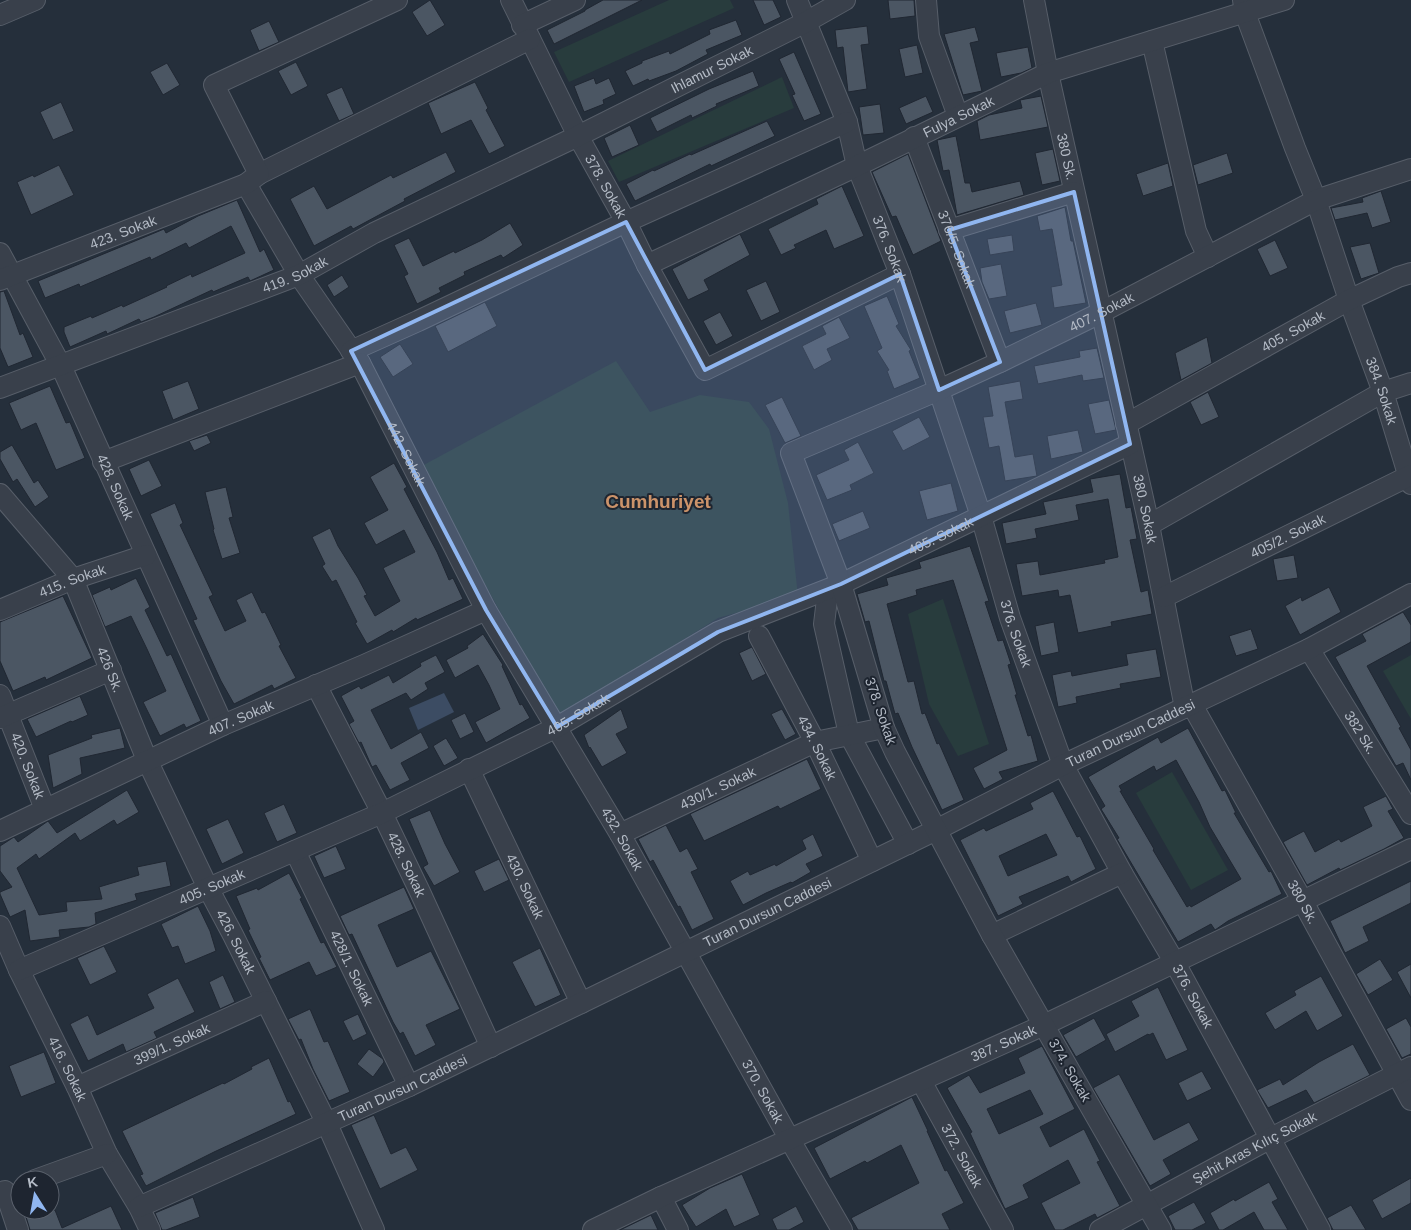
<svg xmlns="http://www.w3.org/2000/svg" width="1411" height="1230" font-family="Helvetica,sans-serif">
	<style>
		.green { fill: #283c3d }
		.water { fill: #3c4c63 }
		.building { fill: #4b5663; stroke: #202732; fill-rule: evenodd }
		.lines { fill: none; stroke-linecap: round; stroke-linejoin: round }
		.minor-casing { stroke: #575e69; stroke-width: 22 }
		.minor { stroke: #39404b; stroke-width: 20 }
		.marked { fill: #90b6f0; fill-opacity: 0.2; stroke: #90b6f0; stroke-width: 4; stroke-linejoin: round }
		.labels { text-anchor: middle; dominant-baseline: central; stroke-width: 4; stroke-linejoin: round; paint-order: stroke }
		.street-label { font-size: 14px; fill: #b4bbc6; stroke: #1e2530 }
		.district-label { font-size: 19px; font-weight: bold; fill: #cc936a; stroke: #1e2530 }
	</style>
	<rect width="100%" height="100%" fill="#252f3b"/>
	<g class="green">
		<polygon points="669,0 730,0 734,8 569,82 554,52"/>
		<polygon points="782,77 794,108 619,182 608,161"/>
		<polygon points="616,361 650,412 700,395 749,402 769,429 788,503 798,596 718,618 559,718 420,467"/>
		<polygon points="943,599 989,744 958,756 929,704 908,614"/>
		<polygon points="1411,655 1411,719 1383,671"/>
		<polygon points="1172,772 1228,870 1191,890 1136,793"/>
	</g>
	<polygon class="water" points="444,693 454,712 418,730 409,708"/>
	<g class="building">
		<polygon points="430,0 445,25 427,36 412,12"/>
		<polygon points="603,0 642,0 554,44 547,30 585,11 585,10"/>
		<polygon points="753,0 773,0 781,17 764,25"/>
		<polygon points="888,0 914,0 915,16 890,19"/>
		<polygon points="736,20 742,35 706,50 708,54 676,71 649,81 648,79 633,86 625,71 642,63 642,61 669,51 670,54 710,34 709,30"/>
		<polygon points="269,21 279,42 259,51 250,30"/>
		<polygon points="867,26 869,44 861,45 867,89 848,92 843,47 837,48 835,30"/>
		<polygon points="975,27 979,41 970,43 982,91 963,95 944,34"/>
		<polygon points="917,45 923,73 905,77 899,49"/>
		<polygon points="1028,47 1032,68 1021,73 1001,77 996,53"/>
		<polygon points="794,52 821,114 804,121 792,95 795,94 779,59"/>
		<polygon points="296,62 308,86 291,95 278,71"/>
		<polygon points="167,63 180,85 163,95 150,72"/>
		<polygon points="753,71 759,86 716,104 717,106 692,118 691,115 657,132 650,118 709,89"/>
		<polygon points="594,78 596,84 609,78 616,94 603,100 604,104 584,112 574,86"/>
		<polygon points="475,82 488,108 486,110 505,146 489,154 471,120 441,134 428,103"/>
		<polygon points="342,87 354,114 339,121 326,94"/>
		<polygon points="926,96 933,112 906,124 899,108"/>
		<polygon points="1041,96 1048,127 980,140 977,121 989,115 1022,108 1020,100"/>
		<polygon points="61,102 74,131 53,140 40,112"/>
		<polygon points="880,104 884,133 863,135 859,107"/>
		<polygon points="767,121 775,136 711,166 710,164 635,201 626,184 653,170 654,171 690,154 691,155"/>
		<polygon points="630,125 639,145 612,157 604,138"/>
		<polygon points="956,136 965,183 970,183 972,192 1020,181 1024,195 957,215 949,170 943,171 937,140"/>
		<polygon points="1053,149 1060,181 1042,185 1035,153"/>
		<polygon points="446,152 456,172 404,199 405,201 353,229 351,226 314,246 290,199 314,186 327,209 391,175 393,178"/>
		<polygon points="1227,153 1233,173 1198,185 1193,165"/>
		<polygon points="908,154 941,241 913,255 896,216 892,217 872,172"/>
		<polygon points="1168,163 1173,186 1143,196 1136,174"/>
		<polygon points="59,165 74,195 31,215 17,182 33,175 34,177"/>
		<polygon points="842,186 864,236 834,249 826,230 794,245 796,248 781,255 768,229 818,204 816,199"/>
		<polygon points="1381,191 1391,222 1372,228 1367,213 1335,220 1331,208 1363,202 1362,198"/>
		<polygon points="237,200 260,252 264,249 274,270 250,281 248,277 213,292 212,290 154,317 141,322 139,319 107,334 106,331 70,347 64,332 64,327 91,316 92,318 122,305 123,307 167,287 166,286 191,274 192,277 245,253 231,226 189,248 186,243 151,260 150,257 80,287 79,284 45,298 38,281 164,229 166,233 198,216"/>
		<polygon points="1065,207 1071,241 1073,241 1086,303 1054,308 1051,287 1062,285 1052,229 1040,231 1037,216"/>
		<polygon points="510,223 523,245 503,258 501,255 464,272 465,275 439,288 441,292 417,304 404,276 408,274 394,245 409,238 423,266 454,251 455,253 482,240"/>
		<polygon points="740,234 750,255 704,280 709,290 688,300 672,269"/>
		<polygon points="1012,235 1014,251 990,255 987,239"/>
		<polygon points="1275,240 1288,268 1270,276 1257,249"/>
		<polygon points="1370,243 1379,273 1361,279 1350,247"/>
		<polygon points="1001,264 1007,296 989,299 982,282 980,268"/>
		<polygon points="342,275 349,287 334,297 327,285"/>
		<polygon points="766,281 780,312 761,321 746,290"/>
		<polygon points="4,291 20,335 23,333 33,357 8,367 0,348 0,292"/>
		<polygon points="887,296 899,324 896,326 911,350 909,351 920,378 894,389 887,371 889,370 877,351 882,348 864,306"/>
		<polygon points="485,302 497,326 448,352 435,326"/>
		<polygon points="1036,303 1042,325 1010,333 1004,311"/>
		<polygon points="720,312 733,336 716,345 703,321"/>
		<polygon points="839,317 850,338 827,349 832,360 814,370 802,346 826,334 822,326"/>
		<polygon points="1207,337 1212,363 1181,380 1175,353"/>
		<polygon points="400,344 413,364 393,377 380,357"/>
		<polygon points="1097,348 1104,378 1083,381 1082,375 1038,384 1034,366 1080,357 1079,351"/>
		<polygon points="188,381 199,409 173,420 162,391"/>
		<polygon points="1020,381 1023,399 1005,402 1015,457 1033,454 1037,476 1005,481 999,446 989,448 983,417 993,416 988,387"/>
		<polygon points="50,386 66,423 70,422 85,458 56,470 36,423 21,430 9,403"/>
		<polygon points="1208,392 1219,417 1201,425 1190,402"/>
		<polygon points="782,397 801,436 785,443 765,405"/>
		<polygon points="1109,400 1116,430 1095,434 1088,404"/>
		<polygon points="919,417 930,437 903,451 892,431"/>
		<polygon points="1078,430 1083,452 1051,459 1047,436"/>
		<polygon points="207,435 211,443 194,451 189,441"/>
		<polygon points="858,442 874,473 850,485 852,490 827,500 816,475 849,460 844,450"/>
		<polygon points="12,445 34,483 38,480 49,497 35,507 17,479 13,482 0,459 0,452"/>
		<polygon points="149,460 162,486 141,496 129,469"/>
		<polygon points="394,463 407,487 404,489 437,552 449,580 453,578 463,599 417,620 416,618 393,632 392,630 367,644 355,623 357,622 336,580 332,582 322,566 325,564 312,537 330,528 338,546 358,578 367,595 364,596 375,616 400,601 383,568 415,552 404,530 376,545 364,523 388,510 370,477"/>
		<polygon points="1120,474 1126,508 1131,507 1137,539 1130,540 1141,592 1148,590 1152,614 1111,622 1112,626 1078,633 1070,595 1059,597 1058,590 1022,596 1016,564 1038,561 1040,575 1105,563 1104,560 1118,557 1108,499 1076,505 1079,520 1035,529 1037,538 1006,544 1002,523 1046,514 1043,502 1093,492 1090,479"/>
		<polygon points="951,483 958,511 927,520 919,491"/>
		<polygon points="226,487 233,517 229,518 240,553 222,559 213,530 214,529 205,492"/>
		<polygon points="175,503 183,523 180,525 213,595 209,597 225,631 246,621 236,600 252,592 262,613 265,612 281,645 279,646 296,678 274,689 272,685 234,704 221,681 193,620 197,619 150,514"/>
		<polygon points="863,511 870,528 839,541 832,524"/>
		<polygon points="970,546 989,601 985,602 998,641 1003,640 1011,664 1008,665 1017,695 1015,695 1028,736 1031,735 1038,761 999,772 1003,779 984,789 973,768 1007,750 953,580 916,590 917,595 887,604 908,682 914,681 922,714 925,713 937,744 939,743 964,800 942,810 912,747 898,713 895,714 886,681 884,681 869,621 865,622 857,594 888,585 886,578 921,568 919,562"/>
		<polygon points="1294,555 1298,578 1277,581 1273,559"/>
		<polygon points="136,578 150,607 145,610 167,656 171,654 201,721 186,728 184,724 160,736 143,702 166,691 147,649 131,616 105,627 92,595 110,587 111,590"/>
		<polygon points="1329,587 1341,612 1300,635 1285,606 1301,597 1302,601"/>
		<polygon points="63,596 92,658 46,680 45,677 13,691 0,661 0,622"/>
		<polygon points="1403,612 1411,625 1411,642 1367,666 1401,727 1399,728 1411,750 1411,780 1403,763 1396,766 1335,657 1366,641 1362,634"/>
		<polygon points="1054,622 1059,652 1041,656 1035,626"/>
		<polygon points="1251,629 1258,649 1236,656 1229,636"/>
		<polygon points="483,634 503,665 502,666 520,705 522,704 530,718 486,743 475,722 500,709 489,685 478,665 455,678 446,660 468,648 467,646"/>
		<polygon points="752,647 766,674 752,681 739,653"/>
		<polygon points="1156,649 1161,677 1120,684 1121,688 1076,697 1077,703 1058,707 1052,675 1071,671 1072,676 1128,665 1126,654"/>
		<polygon points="436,655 445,672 425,683 428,689 411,700 406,693 371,710 391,749 421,732 429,748 401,763 410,780 390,790 376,765 372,767 361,742 359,743 349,724 354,721 341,696 359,686 361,689 389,675 393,683 421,666 420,663"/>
		<polygon points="80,696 88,715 72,722 71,721 36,737 27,719"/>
		<polygon points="621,709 628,728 616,734 627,753 602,767 590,747 589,748 584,735"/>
		<polygon points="782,709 796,734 785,740 771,714"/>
		<polygon points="465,713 474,732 460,739 451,720"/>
		<polygon points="120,728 125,748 80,758 82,774 53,788 48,755 92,738 91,735"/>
		<path d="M1188,728L1222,791L1225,790L1236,813H1234L1269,872L1271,871L1282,894L1228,921L1215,930L1211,924L1178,942L1117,839L1119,838L1101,809L1105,806L1088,777L1158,737L1161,743ZM1176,760L1199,802L1210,827L1241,879L1191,907L1190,905L1187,907L1153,850L1154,849L1120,791H1122L1119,786L1154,766L1156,771Z"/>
		<polygon points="446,738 458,758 444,766 433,746"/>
		<polygon points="807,759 821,789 780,809 778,806 704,841 690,814"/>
		<polygon points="127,790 139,812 117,825 114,820 80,841 75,833 39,859 36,854 17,868 39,915 67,911 66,902 102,899 99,887 139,875 137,867 166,861 171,886 135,894 137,900 95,913 96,924 89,927 59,930 60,937 30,941 25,910 10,917 0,894 0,892 12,887 0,871 0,846 14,837 18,842 48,821 57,833"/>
		<path d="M1053,791L1077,837L1080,836L1096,869L1071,882L1068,876L1019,897L1023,904L998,916L960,840L984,828L986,831L1033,809L1030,803ZM1046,834L1057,855L1008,876L999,856Z"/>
		<polygon points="1386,796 1393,809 1388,811 1404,838 1384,849 1340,870 1339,868 1307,885 1283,842 1304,831 1315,852 1339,839 1341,842 1372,826 1363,807"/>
		<polygon points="284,804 297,833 277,842 264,813"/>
		<polygon points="430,810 445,844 460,872 434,886 423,867 428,864 409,819"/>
		<polygon points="228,819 244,853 222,864 206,829"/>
		<polygon points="666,825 680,852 687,848 698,869 691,872 714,919 692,930 680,906 678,907 653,860 650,862 638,839"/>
		<polygon points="813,834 823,856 806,864 811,872 792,883 791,882 766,893 743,905 730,881 748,871 750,875 775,864 776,866 806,849 802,840"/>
		<polygon points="336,846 346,869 324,878 314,856"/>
		<polygon points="499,859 509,880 484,892 474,871"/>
		<polygon points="289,873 302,898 300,899 321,943 324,942 337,967 316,976 309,962 270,980 259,958 261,957 248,930 250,929 236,896 257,888 258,890"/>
		<polygon points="1411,881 1411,903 1363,927 1369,941 1345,953 1330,921"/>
		<polygon points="404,887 414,909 378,925 397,967 431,951 460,1009 426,1025 436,1045 415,1056 403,1032 400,1034 393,1022 352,934 349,935 340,916"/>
		<polygon points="198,906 210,931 216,951 185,964 178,946 172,948 161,924"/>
		<polygon points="104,946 117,972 90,985 77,958"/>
		<polygon points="540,948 561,995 535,1007 512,962"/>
		<polygon points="1380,959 1393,980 1368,995 1356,974"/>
		<polygon points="1411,964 1411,998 1397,972"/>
		<polygon points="223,975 235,1002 220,1009 209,982"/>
		<polygon points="1321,976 1343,1016 1317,1031 1306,1011 1275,1030 1265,1013 1296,995 1294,991"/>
		<polygon points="178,978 195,1012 154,1032 157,1038 126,1052 123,1044 88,1061 70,1024 88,1015 97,1035 154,1008 147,994"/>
		<polygon points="1158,987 1188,1050 1166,1060 1153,1033 1149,1035 1148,1034 1115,1052 1106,1034 1139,1016 1131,1001"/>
		<polygon points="310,1009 324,1042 328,1041 350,1092 329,1101 313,1069 301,1039 299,1040 288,1019"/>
		<polygon points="358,1014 367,1034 353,1041 343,1021"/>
		<polygon points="1094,1018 1106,1040 1076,1057 1063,1035"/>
		<polygon points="1406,1018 1411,1027 1411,1054 1402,1058 1386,1029"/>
		<polygon points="1353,1044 1370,1075 1314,1103 1306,1090 1268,1108 1257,1090 1280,1079 1283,1085 1319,1062"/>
		<path d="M1042,1046L1075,1109L1040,1127L1050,1147L1084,1129L1100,1161L1097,1162L1120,1206L1097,1218L1095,1214L1063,1230H1055L1041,1203L1080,1183L1068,1160L1023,1185L1029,1198L1005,1209L970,1133L972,1132L947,1088L969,1075L980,1093L1025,1073L1018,1058ZM1030,1090L1043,1114L999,1134L987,1109Z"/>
		<polygon points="369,1049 383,1059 384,1062 373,1077 357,1064"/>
		<polygon points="44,1052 56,1083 21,1097 9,1066"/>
		<polygon points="269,1058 288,1102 290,1101 296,1114 214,1152 146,1186 140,1175 143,1174 122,1131 223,1083 224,1084 252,1069 251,1067"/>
		<polygon points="1202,1071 1212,1089 1187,1101 1178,1083"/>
		<polygon points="1119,1074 1154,1140 1189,1122 1199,1140 1163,1160 1171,1174 1150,1186 1093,1088"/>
		<polygon points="912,1097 928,1131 927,1131 945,1171 947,1170 964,1203 942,1214 950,1230 858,1230 851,1218 919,1183 901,1145 867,1163 865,1161 830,1179 814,1148"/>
		<polygon points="374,1115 391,1154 406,1147 418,1170 380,1189 351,1125"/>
		<polygon points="742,1174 760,1215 734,1227 726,1209 696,1227 682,1205 710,1188"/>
		<polygon points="1411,1178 1411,1203 1382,1219 1372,1200"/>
		<polygon points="1269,1182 1278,1199 1272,1202 1288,1230 1264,1230 1254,1212 1223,1230 1219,1230 1210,1213 1234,1199 1235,1201"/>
		<polygon points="193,1197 200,1217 166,1230 162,1230 155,1213"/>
		<polygon points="1194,1202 1206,1223 1192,1230 1175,1230 1168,1216"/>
		<polygon points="1351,1205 1366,1230 1333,1230 1327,1218"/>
		<polygon points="111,1206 122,1230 30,1230 24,1210 55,1210 62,1228"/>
		<polygon points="796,1206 804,1222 789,1230 777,1230 772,1219"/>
		<polygon points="651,1215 658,1230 620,1230"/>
	</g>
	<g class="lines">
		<g class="minor-casing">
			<g id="minor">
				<path id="s1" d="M511,0L578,136L626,222L647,265L705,370L900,274"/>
				<path id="s2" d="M797,0L847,122L857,166L900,274L981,516L1010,618L1063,765L1122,873L1175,963L1320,1230"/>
				<polyline points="926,0 929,36 958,116"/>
				<path id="s3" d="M1034,0L1048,73L1149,525L1185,708"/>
				<path id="s4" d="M1243,0L1245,13L1295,148L1316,200L1349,300L1383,392L1411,484"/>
				<polyline points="0,15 35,0"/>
				<polyline points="522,25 575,0"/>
				<polyline points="1152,41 1196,231 1208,257"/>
				<path id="s5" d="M914,137L1000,362"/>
				<polyline points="259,174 530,39"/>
				<path id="s6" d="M246,184L299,275L360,363L486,610L620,834L790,1140L842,1230"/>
				<polyline points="949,230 1074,192"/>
				<path id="s7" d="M0,253L61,366L223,725"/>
				<path id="s8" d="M647,265L857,166L1048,73L1284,0"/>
				<path id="s9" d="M0,280L246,184L259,174L214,85L397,0"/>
				<polyline points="351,351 418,321 626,222 847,122"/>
				<path id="s10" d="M0,388L299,275L374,233L578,136L806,22L845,0"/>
				<path id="s11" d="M1126,424L1349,300L1398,277L1411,273"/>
				<polyline points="103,462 360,363"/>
				<path id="s12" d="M0,494L73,579L147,760L208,888L233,935L327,1124L374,1230"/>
				<polyline points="1149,525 1383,392 1411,383"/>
				<polyline points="841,584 827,599 824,624 849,734 908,844"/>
				<path id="s13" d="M1164,597L1411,475"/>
				<path id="s14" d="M0,610L73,579L146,555"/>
				<path id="s15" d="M759,636L815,742L872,861"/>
				<path id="s16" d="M1309,649L1411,814"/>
				<path id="s17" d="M316,685L382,813L420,892L491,1047"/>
				<path id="s18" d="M0,695L45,809"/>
				<path id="s19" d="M1192,705L1302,900L1411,1100"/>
				<polyline points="0,718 111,670"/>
				<path id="s20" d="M469,769L581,1003"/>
				<path id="s21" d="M0,831L223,725L364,665L486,610"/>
				<path id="s22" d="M620,834L815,742L884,728"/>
				<path id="s23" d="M295,851L409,1086"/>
				<path id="s24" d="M0,926L19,970L77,1087L107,1154L139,1207L150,1230"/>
				<polyline points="992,935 1122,873"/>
				<path id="s25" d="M19,970L382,813L557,727L718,632L841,584L1130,444"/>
				<path id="s26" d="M921,1081L1003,1230"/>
				<path id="s27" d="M77,1087L266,1001"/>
				<polyline points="35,1180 107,1154"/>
				<polyline points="5,1191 18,1230"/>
				<polyline points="661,1197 678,1230"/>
				<path id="s28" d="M139,1207L409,1086L581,1003L936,830L1063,765L1309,649L1411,594"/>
				<path id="s29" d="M593,1230L661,1197L1044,1025L1411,849"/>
				<path id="s30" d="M1100,1230L1271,1138L1411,1067"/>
				<path id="s31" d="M1161,1230L992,935L895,752L884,728L841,584L791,453L939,390L1000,362L1100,313L1316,200L1411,169"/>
			</g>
		</g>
		<use href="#minor" class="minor"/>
	</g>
	<path class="marked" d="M1074,192L1130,444L841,584L718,632L557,727L486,610L351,351L626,222L705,370L900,274L939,390L1000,362L949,230Z"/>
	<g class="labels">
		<g class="street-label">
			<text stroke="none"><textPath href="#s10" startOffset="781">Ihlamur Sokak</textPath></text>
			<text stroke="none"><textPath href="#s8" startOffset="345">Fulya Sokak</textPath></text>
			<text stroke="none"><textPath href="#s3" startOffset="160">380 Sk.</textPath></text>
			<text stroke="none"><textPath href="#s1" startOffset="209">378. Sokak</textPath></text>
			<text stroke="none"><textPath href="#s9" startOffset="132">423. Sokak</textPath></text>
			<text stroke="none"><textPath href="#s2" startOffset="266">376. Sokak</textPath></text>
			<text stroke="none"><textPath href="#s5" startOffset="120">376/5. Sokak</textPath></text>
			<text stroke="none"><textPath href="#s10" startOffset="316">419. Sokak</textPath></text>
			<text stroke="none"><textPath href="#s31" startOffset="1205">407. Sokak</textPath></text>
			<text stroke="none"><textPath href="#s11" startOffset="191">405. Sokak</textPath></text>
			<text stroke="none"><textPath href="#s4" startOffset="415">384. Sokak</textPath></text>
			<text stroke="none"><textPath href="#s6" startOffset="314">442. Sokak</textPath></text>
			<text stroke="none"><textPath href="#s7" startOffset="261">428. Sokak</textPath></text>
			<text stroke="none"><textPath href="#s3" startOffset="521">380. Sokak</textPath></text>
			<text stroke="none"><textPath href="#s25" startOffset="1020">405. Sokak</textPath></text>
			<text stroke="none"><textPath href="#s13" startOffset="138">405/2. Sokak</textPath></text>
			<text stroke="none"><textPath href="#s14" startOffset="78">415. Sokak</textPath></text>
			<text stroke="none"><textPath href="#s2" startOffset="671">376. Sokak</textPath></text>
			<text stroke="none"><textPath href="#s12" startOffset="210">426 Sk.</textPath></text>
			<text transform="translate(881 711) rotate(71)">378. Sokak</text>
			<text stroke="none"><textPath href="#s25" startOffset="615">405. Sokak</textPath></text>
			<text stroke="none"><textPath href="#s21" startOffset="266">407. Sokak</textPath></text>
			<text stroke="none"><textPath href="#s16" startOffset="98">382 Sk.</textPath></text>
			<text stroke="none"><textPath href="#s28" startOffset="1099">Turan Dursun Caddesi</textPath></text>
			<text stroke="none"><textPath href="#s15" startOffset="126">434. Sokak</textPath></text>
			<text stroke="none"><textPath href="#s18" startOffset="76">420. Sokak</textPath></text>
			<text stroke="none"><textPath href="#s22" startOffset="108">430/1. Sokak</textPath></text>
			<text stroke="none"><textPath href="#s6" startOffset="756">432. Sokak</textPath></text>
			<text stroke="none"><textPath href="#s17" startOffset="201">428. Sokak</textPath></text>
			<text stroke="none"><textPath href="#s25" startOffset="210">405. Sokak</textPath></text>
			<text stroke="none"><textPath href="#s20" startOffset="130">430. Sokak</textPath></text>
			<text stroke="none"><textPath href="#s19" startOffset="226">380 Sk.</textPath></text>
			<text stroke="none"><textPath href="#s28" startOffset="694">Turan Dursun Caddesi</textPath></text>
			<text stroke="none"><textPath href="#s12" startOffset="510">426. Sokak</textPath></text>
			<text stroke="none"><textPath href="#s23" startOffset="130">428/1. Sokak</textPath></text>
			<text stroke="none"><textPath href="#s2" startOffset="1076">376. Sokak</textPath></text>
			<text stroke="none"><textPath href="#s29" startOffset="451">387. Sokak</textPath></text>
			<text stroke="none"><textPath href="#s27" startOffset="104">399/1. Sokak</textPath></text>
			<text stroke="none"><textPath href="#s24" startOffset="158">416. Sokak</textPath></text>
			<text transform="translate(1070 1070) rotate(60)">374. Sokak</text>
			<text stroke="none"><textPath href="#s28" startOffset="289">Turan Dursun Caddesi</textPath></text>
			<text stroke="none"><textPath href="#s6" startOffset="1045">370. Sokak</textPath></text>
			<text stroke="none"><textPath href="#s30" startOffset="175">Şehit Aras Kılıç Sokak</textPath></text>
			<text stroke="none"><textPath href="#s26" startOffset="85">372. Sokak</textPath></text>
		</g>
		<g class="district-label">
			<text x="658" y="501">Cumhuriyet</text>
		</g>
	</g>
	<g transform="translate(35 1195) rotate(349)"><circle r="24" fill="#1e2530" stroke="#5a616c"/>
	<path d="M0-4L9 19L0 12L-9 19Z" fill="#90b6f0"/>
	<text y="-8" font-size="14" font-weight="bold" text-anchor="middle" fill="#b4bbc6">K</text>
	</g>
</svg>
